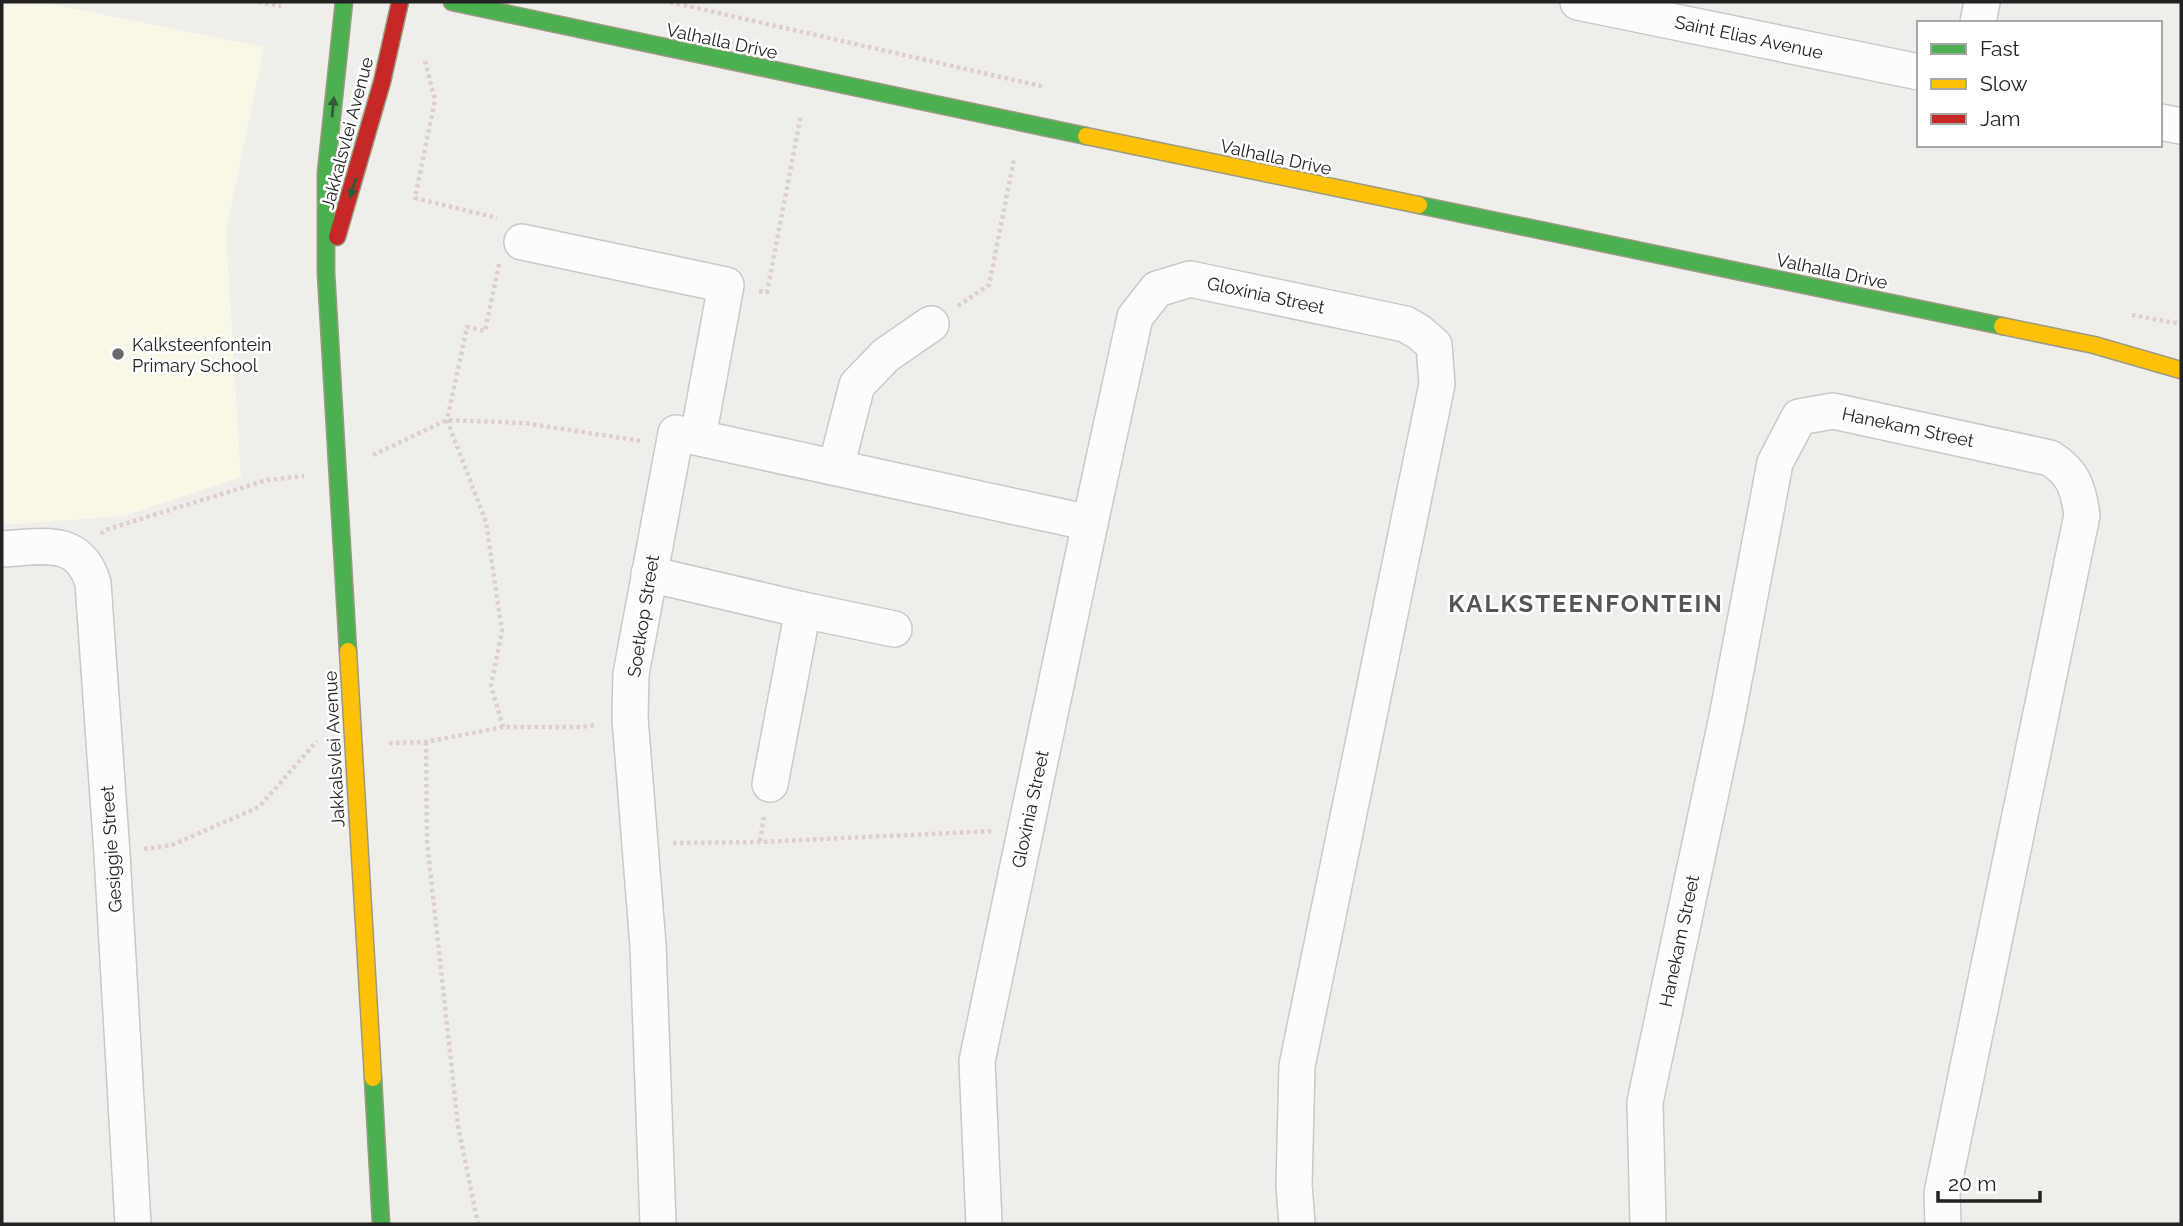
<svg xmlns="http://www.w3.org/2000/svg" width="2183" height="1226" font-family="Raleway,sans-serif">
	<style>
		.education { fill: #f8f7e8 }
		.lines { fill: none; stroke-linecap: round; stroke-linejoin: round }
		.street-casing { stroke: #c9c8c7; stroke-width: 38 }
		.fast-casing { stroke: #999a82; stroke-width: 19 }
		.slow-casing { stroke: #999a82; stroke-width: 19 }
		.jam-casing { stroke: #999a82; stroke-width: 19 }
		.path { stroke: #dccecd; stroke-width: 4.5; stroke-dasharray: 3.5 3.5; stroke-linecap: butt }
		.street { stroke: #fdfcfc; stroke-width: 35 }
		.fast { stroke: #4caf50; stroke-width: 16 }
		.slow { stroke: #ffc107; stroke-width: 16 }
		.jam { stroke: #c62828; stroke-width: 16 }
		.oneway { fill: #335a34 }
		.poi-dot { fill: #6a6968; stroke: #fff; stroke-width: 2.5 }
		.labels { text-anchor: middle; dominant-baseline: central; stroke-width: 5; stroke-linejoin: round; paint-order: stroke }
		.street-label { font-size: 18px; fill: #222; stroke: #fff }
		.poi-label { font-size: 18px; fill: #222; stroke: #fff; text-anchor: start }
		.district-label { font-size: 24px; font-weight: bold; letter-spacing: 2px; fill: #555; stroke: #fff }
	</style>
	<rect width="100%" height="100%" fill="#f0eeeb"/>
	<polygon class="education" points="2,2 41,2 264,47 226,232 241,477 124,516 2,525"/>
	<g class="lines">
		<g class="street-casing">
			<g id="street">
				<polyline points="1578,2 1919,72"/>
				<polyline points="1978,23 1982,2"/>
				<polyline points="2160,122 2181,126"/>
				<polyline points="522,242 726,285 698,437"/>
				<polyline points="836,467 857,385 886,355 931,324"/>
				<path d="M2,549C42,547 79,536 93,583L112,854L133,1224"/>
				<polyline points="649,574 803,610 770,784"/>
				<polyline points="803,610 894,629"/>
				<polyline points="658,1224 648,946 630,718 631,674 676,433 1090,523"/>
				<polyline points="984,1224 977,1061 1090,523 1135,317 1157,289 1190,279 1405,324 1419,332 1434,345 1437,384 1297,1066 1294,1185 1297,1224"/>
				<path d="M1648,1224L1645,1102L1727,717L1775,463L1799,417L1833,411L2050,458C2074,473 2078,488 2082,515L1942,1193L1943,1224"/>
			</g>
		</g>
		<g class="fast-casing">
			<g id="fast">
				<polyline points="344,2 326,173 326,273 348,651"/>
				<polyline points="452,2 1086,136"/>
				<polyline points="1419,205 2002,326"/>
				<polyline points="373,1078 381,1224"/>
			</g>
		</g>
		<g class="slow-casing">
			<g id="slow">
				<polyline points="1086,136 1419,205"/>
				<polyline points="2002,326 2094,345 2181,370"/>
				<polyline points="348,651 373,1078"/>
			</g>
		</g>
		<g class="jam-casing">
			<polyline id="jam" points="337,237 382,82 400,2"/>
		</g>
		<g class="path">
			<polyline points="258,2 281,6"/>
			<polyline points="670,2 1045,87"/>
			<polyline points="425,61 435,100 415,198 497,218"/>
			<polyline points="499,264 485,331 467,327 447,420 486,522 502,631 491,686 503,727"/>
			<polyline points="759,291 767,292 801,115"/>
			<polyline points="958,306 989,285 1014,159"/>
			<polyline points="2132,315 2181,324"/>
			<polyline points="373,455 447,420 524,423 641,441"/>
			<polyline points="101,534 105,530 267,480 304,476"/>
			<polyline points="426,742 427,841 458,1126 478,1224"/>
			<polyline points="389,743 426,742 503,727 581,727 595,725"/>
			<polyline points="760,841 764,816"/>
			<polyline points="673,843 760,842 993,831"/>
			<polyline points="144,849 172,845 259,807 317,741"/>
		</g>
		<use href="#street" class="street"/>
		<use href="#fast" class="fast"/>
		<use href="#slow" class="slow"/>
		<use href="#jam" class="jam"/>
	</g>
	<defs><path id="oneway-solid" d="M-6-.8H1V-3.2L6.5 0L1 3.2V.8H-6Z" transform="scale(1.75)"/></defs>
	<g class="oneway">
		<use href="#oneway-solid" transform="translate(333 107) rotate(-85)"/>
		<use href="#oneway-solid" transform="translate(353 188) rotate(107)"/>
	</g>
	<circle class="poi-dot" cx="118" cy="354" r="7"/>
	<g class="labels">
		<g class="street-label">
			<text transform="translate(1749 37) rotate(12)">Saint Elias Avenue</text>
			<text transform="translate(722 41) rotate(12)">Valhalla Drive</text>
			<text transform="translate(347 133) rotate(-75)">Jakkalsvlei Avenue</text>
			<text transform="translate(1276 157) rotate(12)">Valhalla Drive</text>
			<text transform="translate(1832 271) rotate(12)">Valhalla Drive</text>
			<text transform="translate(1266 295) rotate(12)">Gloxinia Street</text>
			<text transform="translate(1908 427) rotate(12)">Hanekam Street</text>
			<text transform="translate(643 616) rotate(-81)">Soetkop Street</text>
			<text transform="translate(334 749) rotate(-93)">Jakkalsvlei Avenue</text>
			<text transform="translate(1030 809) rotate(-78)">Gloxinia Street</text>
			<text transform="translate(111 849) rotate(-94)">Gesiggie Street</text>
			<text transform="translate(1679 941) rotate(-78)">Hanekam Street</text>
		</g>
		<g class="poi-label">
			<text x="132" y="344">Kalksteenfontein<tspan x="132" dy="21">Primary School</tspan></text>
		</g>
		<g class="district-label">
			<text x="1586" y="603">KALKSTEENFONTEIN</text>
		</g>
	</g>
	<rect width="2183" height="1226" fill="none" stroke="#222222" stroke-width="7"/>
	<rect x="1917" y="21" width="245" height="126" fill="#ffffff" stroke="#a7a7a7" stroke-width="2"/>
	<rect x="1931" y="44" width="35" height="10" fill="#4caf50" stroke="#a7a7a7" stroke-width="2"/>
	<text x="1980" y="56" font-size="21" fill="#222222">Fast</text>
	<rect x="1931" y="79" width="35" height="10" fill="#ffc107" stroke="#a7a7a7" stroke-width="2"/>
	<text x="1980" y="91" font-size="21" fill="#222222">Slow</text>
	<rect x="1931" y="114" width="35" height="10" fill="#c62828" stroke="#a7a7a7" stroke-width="2"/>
	<text x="1980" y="126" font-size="21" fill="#222222">Jam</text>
	<path d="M1938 1191v10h102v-10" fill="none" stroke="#222222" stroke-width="3.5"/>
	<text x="1948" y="1191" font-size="21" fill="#222222" stroke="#ffffff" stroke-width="5" paint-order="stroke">20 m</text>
</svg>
